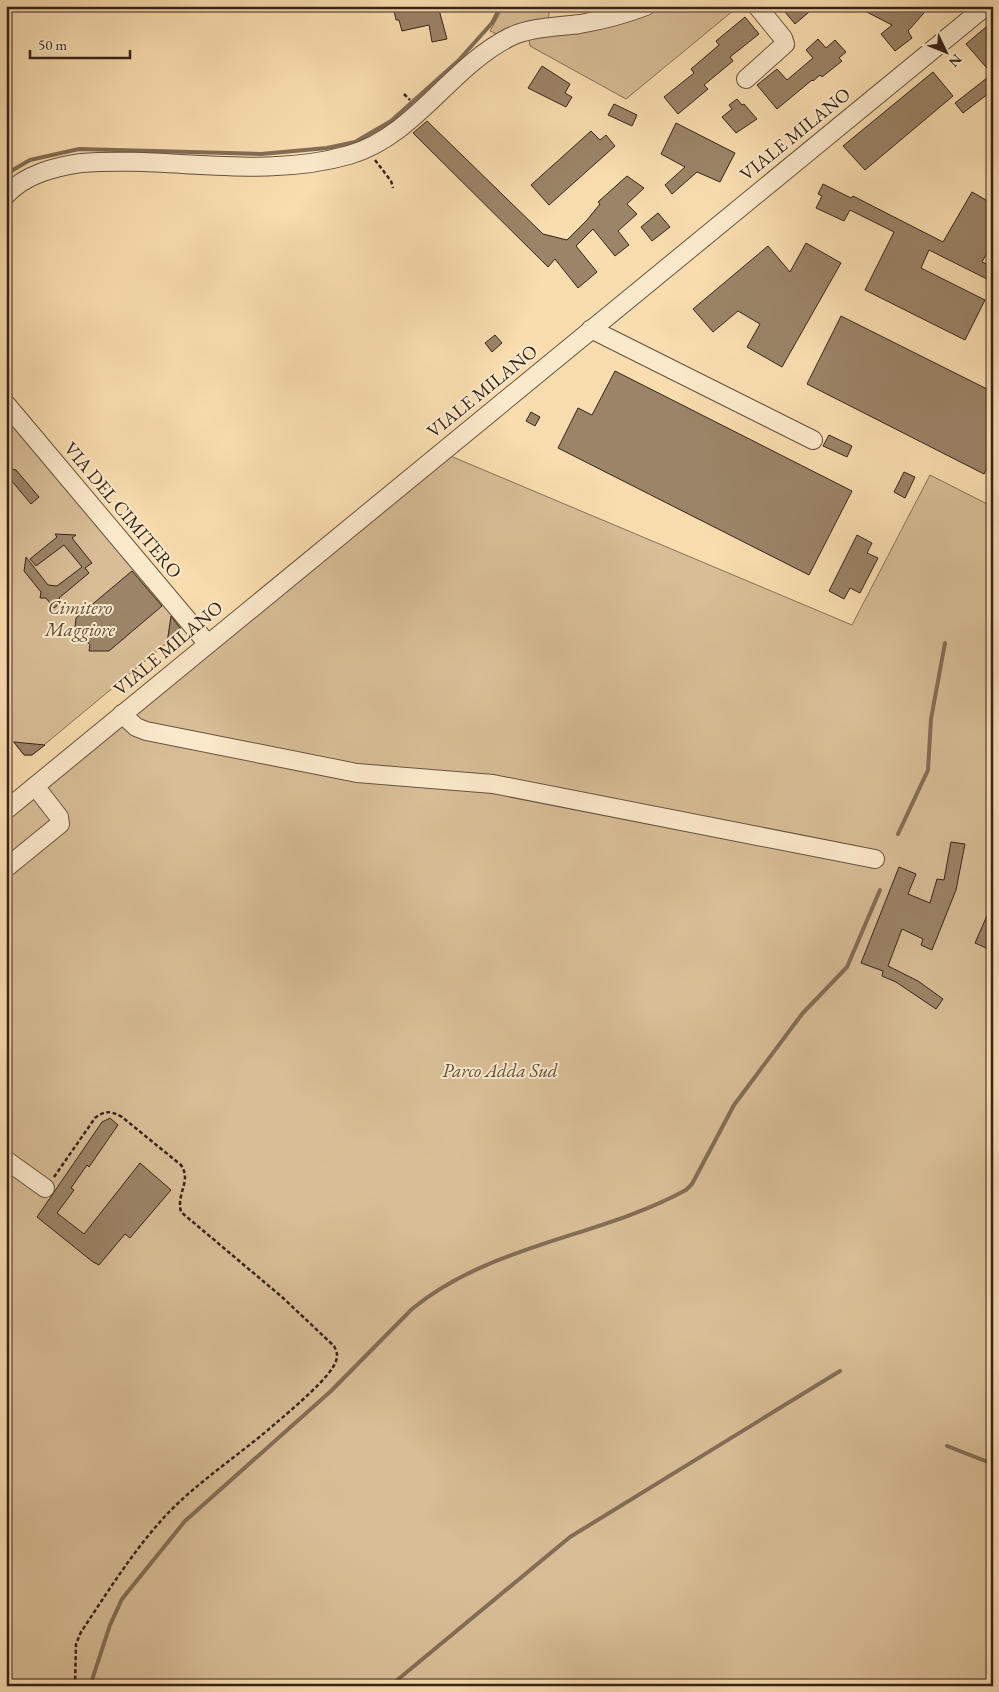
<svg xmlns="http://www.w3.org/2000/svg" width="999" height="1692" font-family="'EB Garamond',serif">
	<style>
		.green { fill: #d8bd96; stroke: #877058 }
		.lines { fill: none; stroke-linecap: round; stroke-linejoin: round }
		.stream { stroke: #836d55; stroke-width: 4 }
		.building { fill: #9b8467; stroke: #36231a }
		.minor-casing { stroke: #67523f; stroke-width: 20 }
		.path { stroke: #36231a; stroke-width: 2.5; stroke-dasharray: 4 2.5; stroke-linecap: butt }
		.minor { stroke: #fbe9cb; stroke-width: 18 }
		.labels { text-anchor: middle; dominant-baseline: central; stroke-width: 4; stroke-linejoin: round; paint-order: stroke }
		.street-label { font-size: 19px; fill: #36231a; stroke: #fbe9cb }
		.park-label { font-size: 19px; font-style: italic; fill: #5e4a39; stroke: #fbe9cb }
	</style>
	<rect width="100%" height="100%" fill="#f9ddaf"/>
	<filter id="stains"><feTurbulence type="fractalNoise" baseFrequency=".004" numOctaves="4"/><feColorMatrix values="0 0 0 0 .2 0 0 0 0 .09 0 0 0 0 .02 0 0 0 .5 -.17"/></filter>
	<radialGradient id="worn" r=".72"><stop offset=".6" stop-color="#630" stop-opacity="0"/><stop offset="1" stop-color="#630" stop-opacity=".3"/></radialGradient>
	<g class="green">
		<polygon points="504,6 550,6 548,22 499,35 490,31"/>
		<polygon points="659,6 731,6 734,10 626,99 530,46 529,39 634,16"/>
		<polygon points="6,411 181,625 180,632 32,755 24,755 6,733"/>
		<polygon points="448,455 852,625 930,475 993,507 993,1686 6,1686 6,820"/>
	</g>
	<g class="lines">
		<g class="stream">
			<polyline points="6,174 30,160 79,149 261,154 327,148 355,142 391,121 458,61 492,23 501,6"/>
			<polyline points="898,834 928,770 931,719 945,643"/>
			<polyline points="947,1446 993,1464"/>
			<path d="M90,1686L110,1625L122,1599L185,1521L331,1391L412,1309C491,1244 598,1238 686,1190L692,1184L734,1105L802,1014L847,967L880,890"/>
			<polyline points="390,1686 570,1537 840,1371"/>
		</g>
	</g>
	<g class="building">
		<polygon points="393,6 438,6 447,39 432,42 429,25 402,31 399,20 396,20"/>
		<polygon points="780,6 816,6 795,24"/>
		<polygon points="855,6 930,6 908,31 912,38 895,51 881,34 892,25"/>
		<polygon points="745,17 759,34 730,57 733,61 704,85 708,89 678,114 664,97 694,73 691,69 719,45 716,41"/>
		<polygon points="993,21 993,90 963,113 955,103 992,74 966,44"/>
		<polygon points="818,39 826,48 835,40 846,52 839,58 842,61 822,77 820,75 813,81 812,80 777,109 757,85 777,69 787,80 813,58 806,50"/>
		<polygon points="542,66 570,84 565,93 572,97 566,107 528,88"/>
		<polygon points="933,72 953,96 865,170 843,146"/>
		<polygon points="737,99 742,105 744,104 757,119 736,133 722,117 732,109 729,105"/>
		<polygon points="614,104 637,115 632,126 608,115"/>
		<polygon points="427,121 543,234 567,240 587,220 600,204 598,202 627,176 644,188 627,204 637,214 618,231 629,245 615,256 593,229 576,246 597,272 578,288 555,259 548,267 413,133"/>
		<polygon points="676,123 735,153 720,182 697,172 672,194 665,185 685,167 661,154"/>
		<polygon points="591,131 600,140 606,135 615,146 549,205 531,185"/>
		<polygon points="823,184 851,198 853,196 943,242 972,192 993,204 993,242 982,262 993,267 993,282 929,250 921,268 985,300 965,340 865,290 894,232 850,210 844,221 816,208 822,196 818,194"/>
		<polygon points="658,213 670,227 652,241 641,227"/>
		<polygon points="806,243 841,263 782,367 747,347 760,324 738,311 713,332 693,309 768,246 790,272"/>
		<polygon points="841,316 993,392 993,456 984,474 807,384"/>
		<polygon points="495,335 502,343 492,352 485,343"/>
		<polygon points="615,371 852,491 809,575 558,448 578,408 592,415"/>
		<polygon points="531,412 540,417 535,426 526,421"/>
		<polygon points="829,435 852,446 847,457 823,446"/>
		<polygon points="6,468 16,470 39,497 31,504 6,474"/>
		<polygon points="904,472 915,477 905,498 894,492"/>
		<polygon points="55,534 76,535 72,538 92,563 85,568 89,573 59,598 62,602 54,608 46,598 40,598 41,592 24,571 26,557 48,585 57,586 82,567 64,545 36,566 30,559 57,537"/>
		<polygon points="857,535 872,543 867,553 878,558 860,593 850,588 844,599 829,591"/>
		<polygon points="132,571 162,606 109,651 89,651 90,645 75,627 76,618"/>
		<polygon points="171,616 180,628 180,632 167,643"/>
		<polygon points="14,742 45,745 32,755 24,755"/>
		<polygon points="951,842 965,844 956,890 932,950 921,945 923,939 902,929 888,966 918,981 943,999 936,1009 896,982 882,976 883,971 861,963 899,867 916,874 908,894 930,903 937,879 944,880"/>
		<polygon points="993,902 993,951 975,943"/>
		<polygon points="110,1118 118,1125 89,1167 87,1165 71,1188 74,1190 57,1213 84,1234 140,1163 171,1190 130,1238 125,1234 99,1265 93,1262 37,1217 102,1122"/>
	</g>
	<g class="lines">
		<g class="minor-casing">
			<g id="minor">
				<polyline points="746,79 785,44 783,38 757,6"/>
				<path d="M6,195C26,174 54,167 81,163C169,156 263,180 349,155C415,136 450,67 510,37C531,27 557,27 580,24C603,20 625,14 646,6"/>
				<polyline points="591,329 813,440"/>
				<polyline points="6,404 207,643"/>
				<polyline points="122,714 136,727 146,731 357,773 493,784 875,859"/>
				<polyline points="6,810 986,6"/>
				<polyline points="6,868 60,824 59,817 35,786"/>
				<polyline points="6,1160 45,1188"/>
			</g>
		</g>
		<g class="path">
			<polyline points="404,94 410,100"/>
			<polyline points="375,160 391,181 393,188"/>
			<path d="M54,1177L95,1118C105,1110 111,1111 122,1117L181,1165C192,1181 176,1193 181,1212L282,1297L334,1346C337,1352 338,1355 336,1361C332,1376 289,1412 276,1423C242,1453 203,1478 171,1510C136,1546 109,1590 81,1632L76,1644L75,1686"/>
		</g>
		<use href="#minor" class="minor"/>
	</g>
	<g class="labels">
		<g class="street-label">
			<text transform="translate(795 134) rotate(-39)">VIALE MILANO</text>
			<text transform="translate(482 391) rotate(-39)">VIALE MILANO</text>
			<text transform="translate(123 510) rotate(50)">VIA DEL CIMITERO</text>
			<text transform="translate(168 648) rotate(-40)">VIALE MILANO</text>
		</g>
		<g class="park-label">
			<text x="80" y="607">Cimitero<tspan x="80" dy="22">Maggiore</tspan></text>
			<text x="500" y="1070">Parco Adda Sud</text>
		</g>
	</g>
	<rect width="999" height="1692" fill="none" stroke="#f9ddaf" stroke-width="25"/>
	<rect x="8" y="8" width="984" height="1677" fill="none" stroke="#36231a" stroke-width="2.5"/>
	<rect x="12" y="12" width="974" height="1667" fill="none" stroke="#36231a"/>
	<g transform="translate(946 52) rotate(133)" stroke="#fbe9cb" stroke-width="4" paint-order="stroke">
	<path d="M0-4L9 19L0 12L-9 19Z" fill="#36231a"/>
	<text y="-8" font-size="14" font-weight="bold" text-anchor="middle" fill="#36231a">N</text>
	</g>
	<path d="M30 50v8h100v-8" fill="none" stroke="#36231a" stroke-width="2.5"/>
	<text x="38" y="50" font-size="15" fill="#36231a" stroke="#fbe9cb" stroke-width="4" paint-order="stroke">50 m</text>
	<rect width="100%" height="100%" filter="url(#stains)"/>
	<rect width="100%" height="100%" fill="url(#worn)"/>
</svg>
